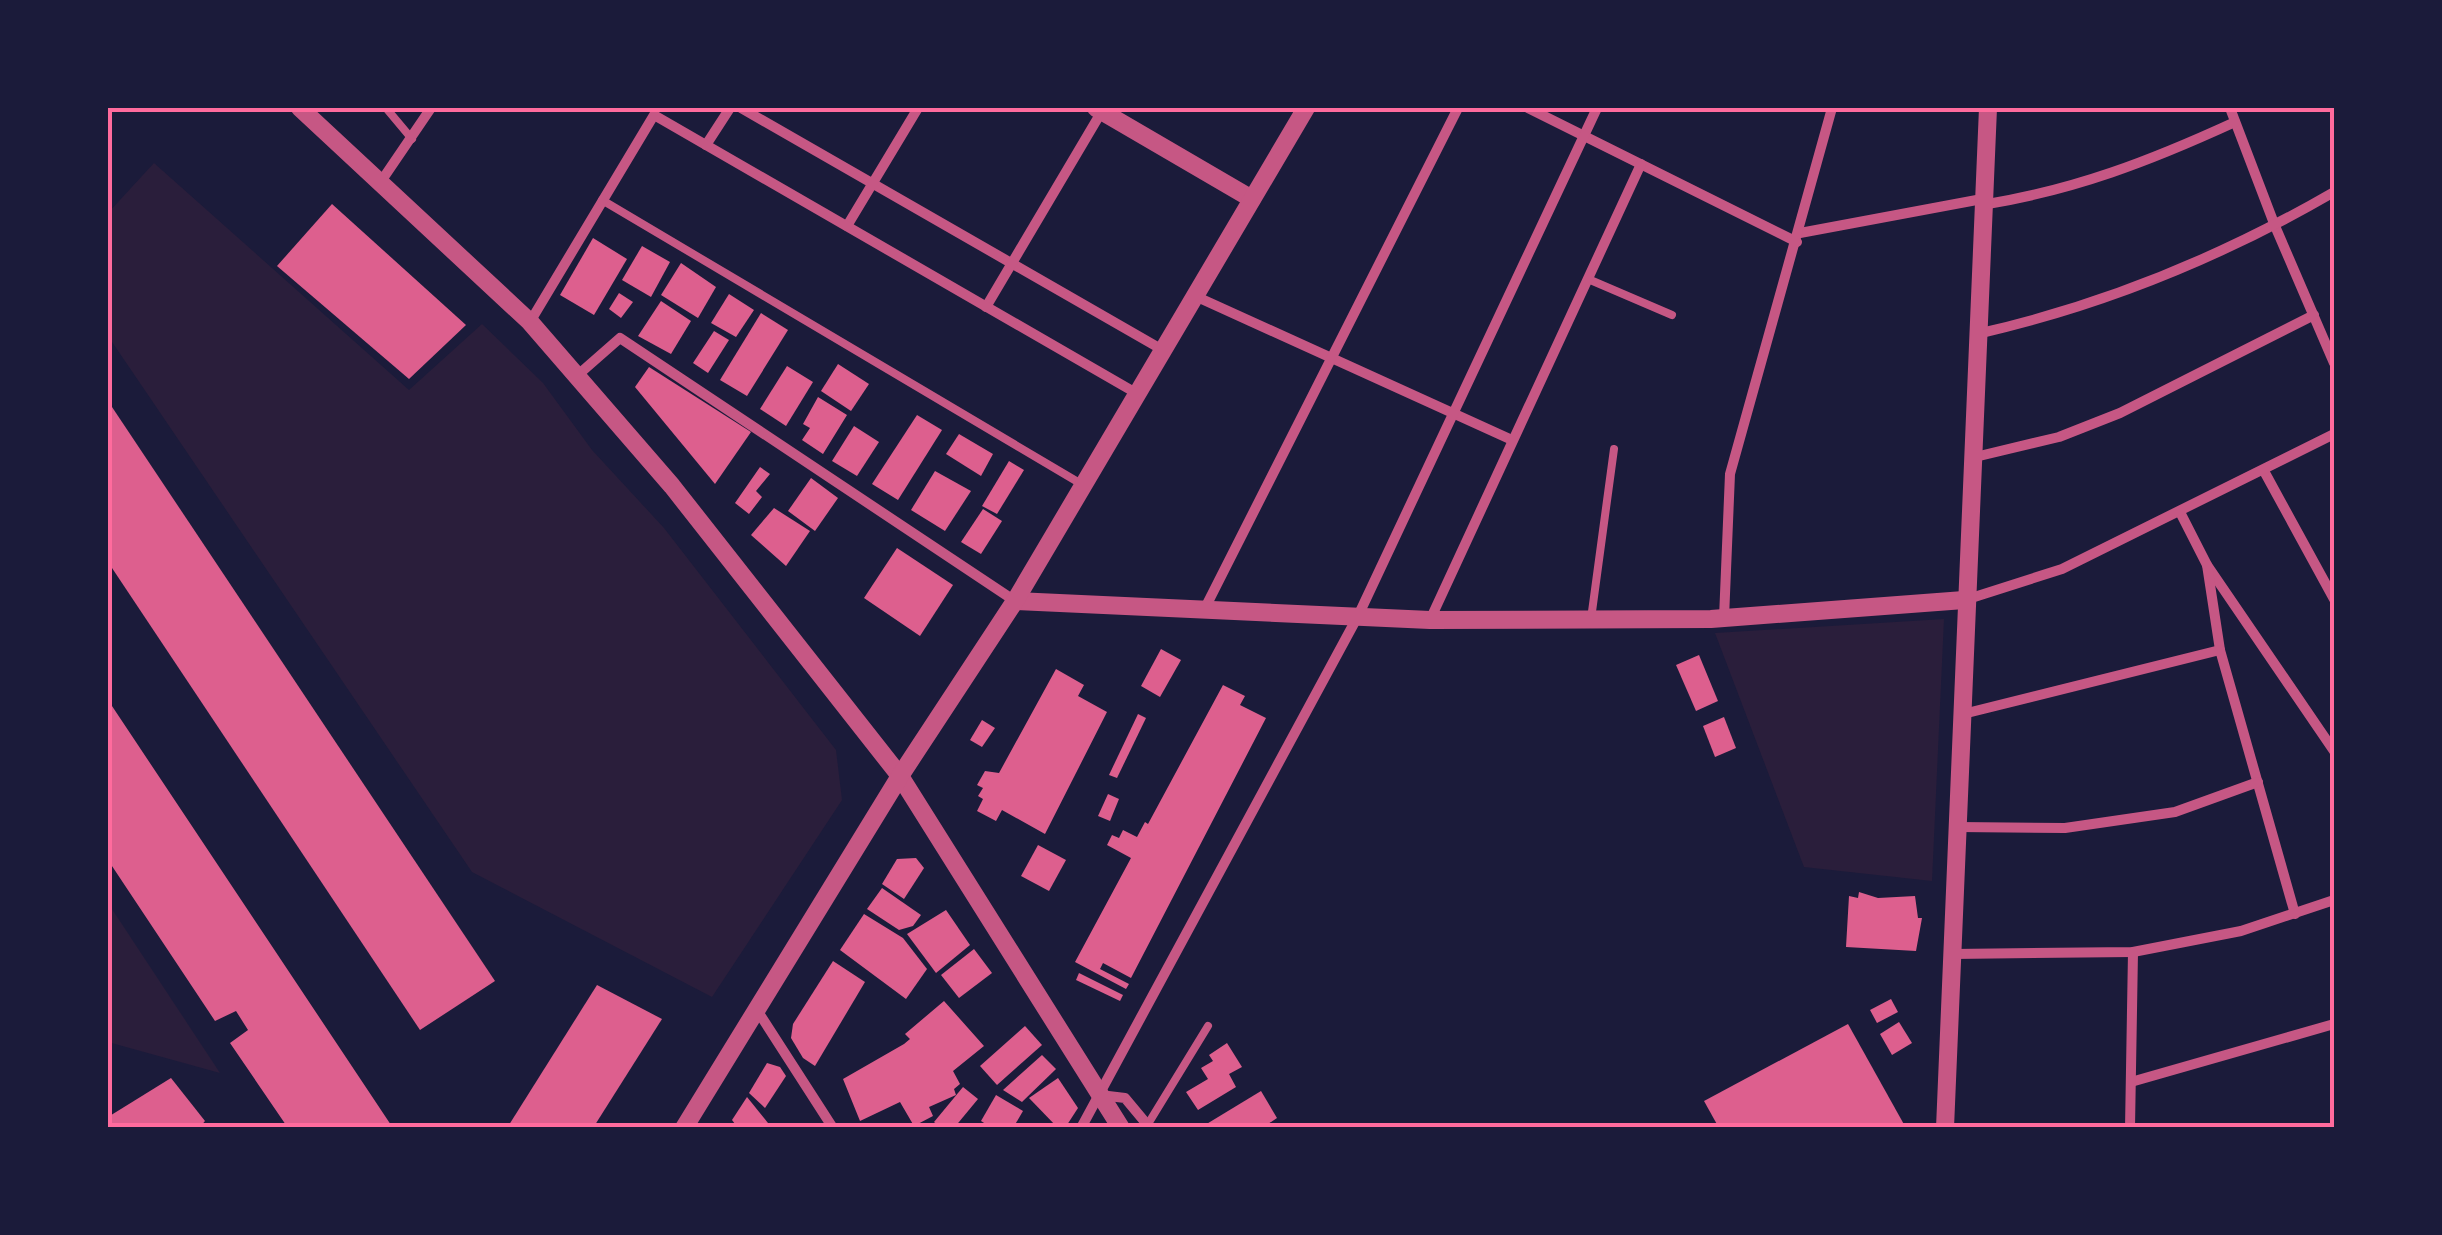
<svg xmlns="http://www.w3.org/2000/svg" width="2442" height="1235" font-family="'Alegreya Sans',sans-serif">
	<style>
		.green { fill: #2a1e3b }
		.building { fill: #dd5f8e }
		.lines { fill: none; stroke-linecap: round; stroke-linejoin: round }
		.service { stroke: #c65784; stroke-width: 8 }
		.minor { stroke: #c65784; stroke-width: 10 }
		.tertiary { stroke: #c65784; stroke-width: 18 }
		.neatline { fill: none; stroke: #ff6b9d; stroke-width: 4 }
	</style>
	<rect width="100%" height="100%" fill="#1b1b3a"/>
	<g class="green">
		<polygon points="154,163 409,390 482,324 543,383 592,450 664,528 836,750 842,800 712,997 472,872 108,336 108,213"/>
		<polygon points="1944,619 1932,881 1804,867 1715,633"/>
		<polygon points="108,903 220,1073 108,1042"/>
	</g>
	<g class="building">
		<polygon points="332,204 466,325 409,379 277,266"/>
		<polygon points="593,238 627,259 594,315 560,295"/>
		<polygon points="642,246 670,262 651,297 622,280"/>
		<polygon points="681,263 716,287 698,318 661,295"/>
		<polygon points="619,293 633,302 621,318 609,309"/>
		<polygon points="729,294 754,310 736,337 711,323"/>
		<polygon points="661,301 691,321 671,354 638,336"/>
		<polygon points="761,313 788,330 747,396 720,380"/>
		<polygon points="714,331 729,340 708,373 693,363"/>
		<polygon points="838,364 869,384 851,411 821,391"/>
		<polygon points="787,366 813,382 786,426 760,409"/>
		<polygon points="649,367 751,432 715,484 635,387"/>
		<polygon points="818,397 847,415 823,454 802,440 810,428 803,424"/>
		<polygon points="108,401 495,981 420,1030 108,562"/>
		<polygon points="917,415 942,430 898,500 872,484"/>
		<polygon points="854,426 879,442 857,476 832,461"/>
		<polygon points="959,434 993,454 981,476 946,454"/>
		<polygon points="1009,461 1024,470 997,514 982,506"/>
		<polygon points="760,467 770,474 756,491 762,497 749,514 735,503"/>
		<polygon points="935,471 971,491 945,531 911,510"/>
		<polygon points="811,478 838,498 815,531 788,511"/>
		<polygon points="774,508 810,531 786,566 751,535"/>
		<polygon points="983,509 1002,521 981,554 961,542"/>
		<polygon points="897,548 953,585 920,636 864,598"/>
		<polygon points="1161,649 1181,660 1160,697 1141,686"/>
		<polygon points="1699,655 1718,701 1696,711 1676,665"/>
		<polygon points="1056,669 1084,685 1078,696 1107,712 1045,834 1002,810 996,821 977,811 983,799 978,796 983,788 977,785 985,771 999,773"/>
		<polygon points="1223,685 1245,696 1240,705 1266,718 1131,978 1103,963 1100,969 1129,984 1126,989 1075,962 1131,858 1107,845 1112,835 1119,838 1123,830 1137,837 1145,822 1148,824"/>
		<polygon points="108,700 393,1128 288,1128 230,1043 248,1030 236,1011 215,1021 108,860"/>
		<polygon points="1138,714 1146,718 1117,778 1109,775"/>
		<polygon points="1724,717 1736,748 1715,757 1703,726"/>
		<polygon points="982,720 995,728 982,747 970,740"/>
		<polygon points="1108,794 1119,799 1110,821 1098,816"/>
		<polygon points="1038,845 1066,860 1049,891 1021,876"/>
		<polygon points="916,858 924,868 904,899 882,884 897,859"/>
		<polygon points="882,888 921,915 913,926 899,930 867,909"/>
		<polygon points="1859,892 1878,898 1915,896 1918,918 1922,918 1916,951 1846,947 1849,896 1858,898"/>
		<polygon points="946,910 970,945 936,973 907,934"/>
		<polygon points="864,914 903,938 927,969 906,999 840,950"/>
		<polygon points="974,949 992,973 959,998 941,975"/>
		<polygon points="833,961 865,982 815,1066 803,1058 791,1038 793,1024"/>
		<polygon points="1079,973 1123,995 1120,1001 1076,980"/>
		<polygon points="597,985 662,1019 593,1128 507,1128"/>
		<polygon points="1891,999 1898,1012 1877,1023 1870,1010"/>
		<polygon points="944,1001 984,1046 953,1071 960,1084 954,1089 956,1095 929,1107 933,1116 914,1126 900,1102 860,1121 843,1079 904,1044 910,1039 905,1034"/>
		<polygon points="1899,1022 1912,1043 1892,1055 1880,1034"/>
		<polygon points="1848,1024 1906,1128 1719,1128 1704,1101"/>
		<polygon points="1025,1026 1042,1045 997,1085 980,1066"/>
		<polygon points="1227,1043 1242,1067 1229,1074 1236,1087 1198,1110 1186,1092 1208,1079 1201,1068 1213,1061 1209,1055"/>
		<polygon points="1042,1055 1056,1069 1022,1102 1003,1090"/>
		<polygon points="767,1063 780,1067 786,1076 765,1108 749,1093"/>
		<polygon points="171,1078 205,1121 199,1128 108,1128 108,1117"/>
		<polygon points="1058,1078 1078,1108 1065,1128 1058,1128 1029,1098"/>
		<polygon points="963,1087 978,1099 954,1128 941,1128 934,1122"/>
		<polygon points="1261,1091 1277,1118 1262,1128 1200,1128"/>
		<polygon points="996,1095 1023,1111 1013,1128 992,1128 981,1121"/>
		<polygon points="747,1097 772,1128 738,1128 732,1120"/>
	</g>
	<g class="lines">
		<g class="service">
			<polyline points="386,108 412,139"/>
			<polyline points="602,200 1083,485"/>
			<polyline points="1588,279 1672,315"/>
			<polyline points="1591,619 1614,449"/>
			<polyline points="1148,1124 1208,1026"/>
		</g>
		<g class="minor">
			<polyline points="741,108 1161,349"/>
			<polyline points="1528,108 1797,242"/>
			<polyline points="2230,108 2275,226 2334,363"/>
			<polyline points="706,145 730,108"/>
			<polyline points="382,180 431,108"/>
			<path d="M1982,205C2075,190 2150,161 2235,122"/>
			<polyline points="847,226 918,108"/>
			<polyline points="1800,233 1982,199"/>
			<polyline points="1195,296 1512,440"/>
			<polyline points="986,307 1102,111"/>
			<polyline points="530,322 654,115 1136,393"/>
			<path d="M1977,334C2105,305 2220,258 2334,192"/>
			<polyline points="579,374 620,338 1015,601"/>
			<polyline points="1971,458 2059,437 2120,413 2314,315"/>
			<polyline points="2264,471 2334,599"/>
			<polyline points="2181,514 2207,565 2334,751"/>
			<polyline points="2207,565 2220,650 2295,914"/>
			<polyline points="1965,600 2062,569 2334,434"/>
			<polyline points="1204,610 1458,108"/>
			<polyline points="1724,618 1730,474 1832,108"/>
			<polyline points="1430,620 1641,164"/>
			<polyline points="1959,715 2220,650"/>
			<polyline points="1958,827 2065,828 2175,812 2258,782"/>
			<polyline points="1953,954 2133,952 2241,931 2334,900"/>
			<polyline points="757,1010 833,1128"/>
			<polyline points="2131,1082 2334,1024"/>
			<polyline points="1100,1095 1125,1098 1150,1128"/>
			<polyline points="1081,1128 1358,616 1597,108"/>
			<polyline points="2130,1128 2133,952"/>
		</g>
		<g class="tertiary">
			<polyline points="300,108 530,322 672,486 900,776 1121,1128"/>
			<polyline points="1096,108 1252,199"/>
			<polyline points="1015,601 1430,620 1711,619 1964,600"/>
			<polyline points="684,1128 900,776 1015,601 1306,108"/>
			<polyline points="1945,1128 1988,108"/>
		</g>
	</g>
	<rect width="2442" height="1235" fill="none" stroke="#1b1b3a" stroke-width="220"/>
	<rect x="110" y="110" width="2222" height="1015" class="neatline"/>
</svg>
